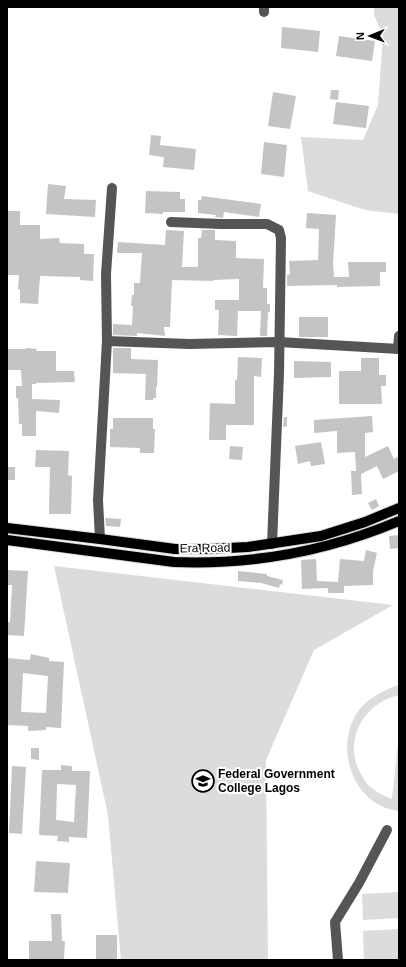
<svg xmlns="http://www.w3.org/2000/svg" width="406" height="967" font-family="Arial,sans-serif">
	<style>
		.green { fill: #dcdcdc }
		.building { fill: #c4c4c4; fill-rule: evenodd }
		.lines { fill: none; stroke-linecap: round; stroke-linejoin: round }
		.major-casing { stroke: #dbdbdb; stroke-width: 12 }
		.minor { stroke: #555; stroke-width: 10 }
		.major { stroke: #000; stroke-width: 10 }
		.labels { text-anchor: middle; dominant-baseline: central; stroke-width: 4; stroke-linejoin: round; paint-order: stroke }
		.street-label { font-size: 12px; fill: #000; stroke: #fff }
		.poi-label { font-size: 12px; font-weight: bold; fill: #000; stroke: #fff; text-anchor: start }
	</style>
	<rect width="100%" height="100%" fill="#fff"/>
	<g class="green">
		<polygon points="374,7 399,7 399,214 365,210 308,191 301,137 363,140 378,105 383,36 374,15"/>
		<polygon points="54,566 393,605 314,650 266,760 268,960 121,960 108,815"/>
		<path d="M399,685V695C363,703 342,742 361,774C363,777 365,782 368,785C374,791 384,796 392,799L399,733V811C355,806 335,753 355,716C362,702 384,689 399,685Z"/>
		<polygon points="399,892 399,918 363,920 362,894"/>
		<polygon points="399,929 399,960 364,960 363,931"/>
	</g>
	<g class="building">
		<polygon points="282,27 320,31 318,52 281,48"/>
		<polygon points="339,36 375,41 372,61 336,56"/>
		<polygon points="331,90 339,90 338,100 330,99"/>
		<polygon points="273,92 296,96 290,129 268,126"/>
		<polygon points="336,102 369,106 366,128 333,124"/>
		<polygon points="151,135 161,136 160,145 196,149 194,170 163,167 164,157 149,155"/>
		<polygon points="264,142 287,145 284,177 261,174"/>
		<polygon points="48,184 66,186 64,199 96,200 95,217 46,214"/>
		<polygon points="146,191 180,192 180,199 185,199 185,212 163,212 163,214 145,213"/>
		<polygon points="202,196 261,204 259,217 224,212 223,218 215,217 216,215 198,213 198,200 201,200"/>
		<polygon points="7,211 20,211 20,225 40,225 40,239 59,238 60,243 84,244 84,254 94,254 93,281 80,280 80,277 40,276 38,304 20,303 20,290 18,289 19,275 7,275"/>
		<polygon points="307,213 336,215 333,264 334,277 349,277 348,262 386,262 386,272 380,272 380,286 337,287 337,285 287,286 287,275 290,274 289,261 318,260 319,229 306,228"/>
		<polygon points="166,230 184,231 182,267 198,267 198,238 201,238 202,230 215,230 215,240 236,241 236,258 264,259 263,288 267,288 267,304 270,304 270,312 268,312 267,336 260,336 261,311 238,311 237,336 218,335 219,310 215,310 215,300 239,300 239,279 213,280 213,281 172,280 170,327 164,327 165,336 137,333 137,336 113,335 113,324 132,325 133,306 131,306 132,295 134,295 134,283 140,283 142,253 117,253 118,242 165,245"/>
		<rect x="299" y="317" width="29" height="20"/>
		<polygon points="26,348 37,349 36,351 56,351 56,371 74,371 75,382 36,383 36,384 32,384 32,399 60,400 59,413 36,411 36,436 22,436 22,424 19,424 18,398 16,398 16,386 22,386 21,370 7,370 7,349 26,349"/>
		<polygon points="113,348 131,348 131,359 158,360 157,387 156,387 156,398 153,398 153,400 145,400 146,374 113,373"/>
		<polygon points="238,357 262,358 261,377 254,376 254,425 226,425 226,440 209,440 210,403 235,404 235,380 237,380"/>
		<polygon points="361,358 379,358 379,375 386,375 386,386 381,386 382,404 339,404 339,371 361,371"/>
		<polygon points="294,361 331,362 331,377 294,378"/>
		<polygon points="372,416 373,432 365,433 365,457 388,446 394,459 399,456 399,471 383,479 377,466 361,474 362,494 352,495 351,471 356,471 355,452 337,453 337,431 314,433 314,420"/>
		<polygon points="284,417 287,417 287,426 283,427"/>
		<polygon points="113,418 153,418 153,429 155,429 154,453 140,453 140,448 110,447 110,429 113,429"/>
		<polygon points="321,442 325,464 311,466 310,461 298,464 295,446"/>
		<polygon points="230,446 243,447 242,460 229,459"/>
		<polygon points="36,450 69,451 68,475 72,476 71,514 49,514 50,467 35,467"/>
		<rect x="7" y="467" width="8" height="13"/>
		<polygon points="376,499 379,506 372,510 368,503"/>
		<polygon points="105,518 121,519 120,527 106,526"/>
		<polygon points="399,535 399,548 390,549 389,536"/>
		<polygon points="366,550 377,553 373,571 373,585 344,586 344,593 328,593 328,588 302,589 301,560 316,559 317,581 338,582 340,559 364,561"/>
		<polygon points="7,570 28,571 24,636 7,635 7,622 10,622 12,585 7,585"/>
		<polygon points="238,571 267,574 267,576 283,580 282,585 280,584 279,588 261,583 238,581"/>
		<path d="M31,654L49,658V661L64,662L61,728L46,727V730L28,731V726L7,725L8,666H7V658L30,660ZM23,673L48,676L46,713L21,712Z"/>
		<polygon points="31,748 39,748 39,760 31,759"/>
		<path d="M61,765L72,766V771H90L87,838L69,837V842L57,841L58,836L39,835L42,770H61ZM57,784L76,785L74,822L56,820Z"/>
		<polygon points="12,766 26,767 22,834 9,833"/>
		<polygon points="36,861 70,863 68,893 34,892"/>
		<polygon points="51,914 61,914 62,941 65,941 64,960 29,960 29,941 52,941"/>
		<rect x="96" y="935" width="21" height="25"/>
	</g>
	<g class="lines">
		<g class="major-casing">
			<g id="major">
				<polyline points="7,528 100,539 175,549 208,549 248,547 321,536 365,522 399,508"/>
				<path d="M7,540L174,562C251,565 328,551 399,521"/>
			</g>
		</g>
		<g class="minor">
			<polyline points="264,12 264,7"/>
			<polyline points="171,222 221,224 267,224 279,230 281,238 279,374 272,544"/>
			<polyline points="107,341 189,344 279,342 399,349"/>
			<polyline points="398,349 399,336"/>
			<polyline points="100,539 98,500 107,341 106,274 112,188"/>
			<polyline points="338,960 335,922 359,883 387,830"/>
		</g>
		<use href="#major" class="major"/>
	</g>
	<defs>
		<g id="school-ring" transform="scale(1.15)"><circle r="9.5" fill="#fff" stroke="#000" stroke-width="1.5"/><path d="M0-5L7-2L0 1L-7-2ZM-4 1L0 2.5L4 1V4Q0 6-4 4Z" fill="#000"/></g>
	</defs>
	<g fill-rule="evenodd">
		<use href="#school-ring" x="203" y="781"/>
	</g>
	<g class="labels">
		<g class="street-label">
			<text transform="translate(205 548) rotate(-1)">Era Road</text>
		</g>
		<g class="poi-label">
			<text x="218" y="774">Federal Government<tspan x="218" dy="14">College Lagos</tspan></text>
		</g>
	</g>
	<rect width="406" height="967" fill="none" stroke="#000000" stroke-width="16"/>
	<g transform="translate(370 36) rotate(269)" stroke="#ffffff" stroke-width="3" paint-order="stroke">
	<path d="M0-3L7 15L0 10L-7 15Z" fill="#000000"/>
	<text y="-6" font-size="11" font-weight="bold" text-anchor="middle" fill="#000000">N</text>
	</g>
</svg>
